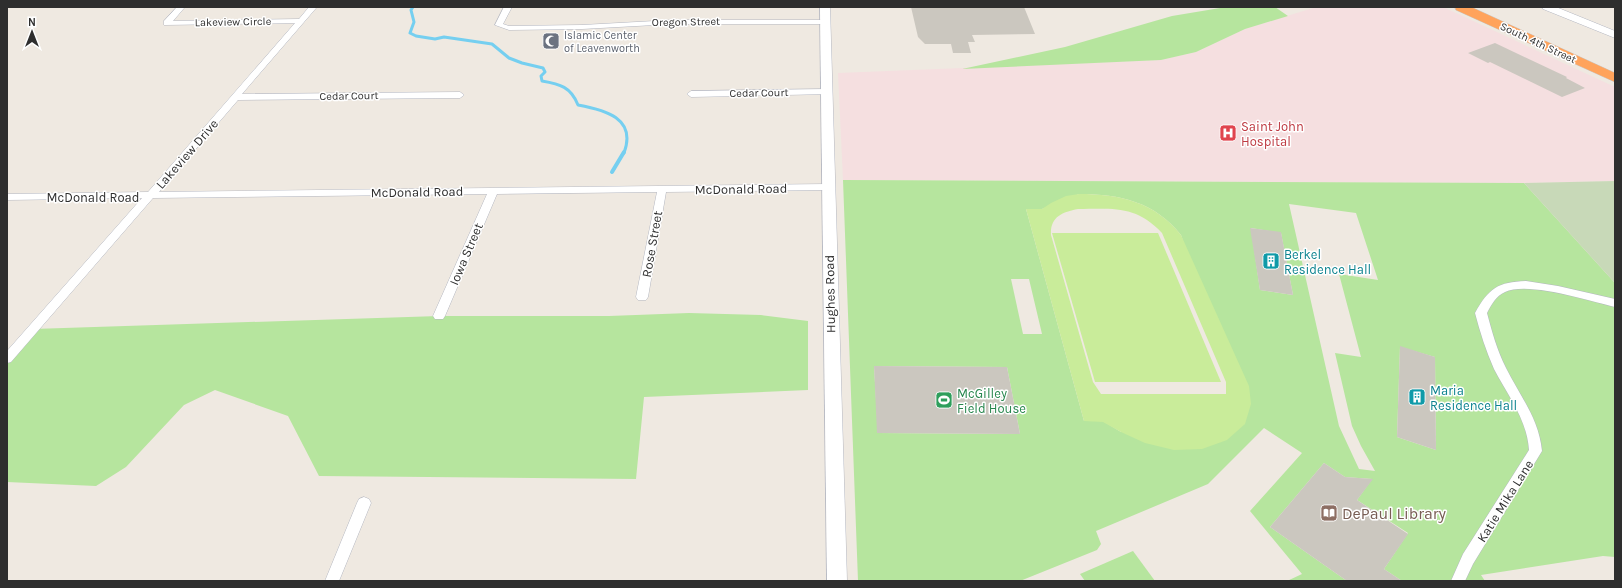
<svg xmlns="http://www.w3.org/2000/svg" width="1622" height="588" font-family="Karla,sans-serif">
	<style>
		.medical { fill: #f5dfe0 }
		.green { fill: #b6e59e; fill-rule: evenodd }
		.cemetery { fill: #c8d9b8 }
		.pitch { fill: #c9ec9a; fill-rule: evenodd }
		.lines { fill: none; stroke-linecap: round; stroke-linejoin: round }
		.stream-far1 { stroke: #75cff0; stroke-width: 3 }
		.stream { stroke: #75cff0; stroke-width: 4 }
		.building { fill: #cbc7bf }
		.street-casing { stroke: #b4b7c1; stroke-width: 1 }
		.secondary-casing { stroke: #b4b7c1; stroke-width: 1 }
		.highway-casing { stroke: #c9c9c9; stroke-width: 1 }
		.street { fill: #fff; fill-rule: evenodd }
		.secondary { fill: #fff; fill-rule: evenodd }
		.highway { fill: #ffa35c; fill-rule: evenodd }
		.labels { text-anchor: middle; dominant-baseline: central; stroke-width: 3; stroke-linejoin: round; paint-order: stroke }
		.far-street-label { font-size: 11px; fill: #2e2e2e; stroke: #fff }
		.far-worship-label { font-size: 11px; fill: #5b616d; stroke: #fff; text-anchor: start }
		.health-label { font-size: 13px; fill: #be3a42; stroke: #fff; text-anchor: start }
		.street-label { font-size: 13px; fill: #2e2e2e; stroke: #fff }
		.culture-label { font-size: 13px; fill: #0d838f; stroke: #fff; text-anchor: start }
		.leisure-label { font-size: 13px; fill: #27864d; stroke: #fff; text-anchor: start }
		.near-education-label { font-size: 16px; fill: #785e54; stroke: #fff; text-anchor: start }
	</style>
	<rect width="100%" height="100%" fill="#efe9e1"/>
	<polygon class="medical" points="1313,7 1443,7 1615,87 1615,181 1524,183 843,180 838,73 1161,60 1196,52 1245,29 1313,8"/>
	<g class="green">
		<polygon points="1226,7 1275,7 1288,16 1245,29 1196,52 1161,60 962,69 1065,47 1172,16"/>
		<path d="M843,180L1524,183L1615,283V557L1603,556L1481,575L1485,581H1402L1384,569L1408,533L1357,500L1372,479L1345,477L1324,463L1270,527L1347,581H1287L1302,574L1250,511L1302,453L1264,428L1208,484L1096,531L1101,544L1097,550L1020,581H858ZM1079,194C1120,194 1155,202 1181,235L1245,424L1121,432L1103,421H1084L1026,209H1042ZM1289,204L1356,213L1378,280L1339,274L1361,357L1335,353L1352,426L1361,446L1375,471L1359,469L1339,426ZM1251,228L1281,233L1293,295L1260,290ZM1011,279H1029L1042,334H1023ZM1400,347L1435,357L1436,450L1397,437ZM874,366L1007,367L1020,434L878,433Z"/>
		<polygon points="689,313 761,315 808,321 808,390 644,397 636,479 319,476 288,416 215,390 184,405 126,467 96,486 7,482 7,359 33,329 439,316 609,316"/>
		<polygon points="1133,551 1155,581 1085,581 1080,574"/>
	</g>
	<polygon class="cemetery" points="1615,181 1615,283 1524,183"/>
	<g class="pitch">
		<path d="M1079,194C1120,194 1155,202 1181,235L1249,386L1251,404L1245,424L1227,440L1202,449L1174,450L1145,443L1121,432L1103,422L1084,421L1026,209H1042L1051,203L1066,196ZM1078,209C1113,209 1136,205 1162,233L1226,382V394H1101L1093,382L1051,235C1050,217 1062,212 1078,209Z"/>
		<polygon points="1052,233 1158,233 1221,382 1095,382"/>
	</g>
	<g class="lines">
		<path class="stream-far1" d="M413,7L411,10L414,22L410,33L416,36L435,39L444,37L492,44L509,58L522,63L543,68L545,72L541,76L542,81C560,84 571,87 578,105C605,110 637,118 624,153"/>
		<polyline class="stream" points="612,172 624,152"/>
	</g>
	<g class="building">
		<polygon points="911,7 1024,7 1035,34 972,35 975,42 968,42 971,53 953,53 951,44 925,44 918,37"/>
		<polygon points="1495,43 1567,77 1566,78 1585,88 1562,97 1490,62 1488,63 1468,53"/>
		<polygon points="1250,228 1281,232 1293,295 1260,290"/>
		<polygon points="1400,346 1435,357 1436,450 1397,437"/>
		<polygon points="874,366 1007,367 1020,434 877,433"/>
		<polygon points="1324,463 1345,477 1373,479 1357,500 1408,534 1384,569 1402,581 1347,581 1270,527"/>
	</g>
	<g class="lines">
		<g class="street-casing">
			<g id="street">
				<polygon points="177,7 185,7 173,21 299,19 309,7 317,7 242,94 460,92 464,95 460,98 238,100 159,192 828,184 833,187 828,190 666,192 648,297 646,300 638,300 636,297 657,192 497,194 445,316 443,319 435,319 433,316 487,194 153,198 11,362 7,363 7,351 142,198 7,200 7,194 148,192 295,23 164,25 164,21"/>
				<polygon points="504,7 512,7 503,24 509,26 582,25 673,20 825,20 829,22 825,24 673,24 582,29 509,30 495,25"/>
				<polygon points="827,89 830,90 831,92 830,94 691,97 687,94 691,91"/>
				<path d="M1526,281L1558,286L1615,299V307C1590,301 1527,281 1505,292C1496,296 1491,305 1487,313C1492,332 1497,350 1506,368C1520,396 1539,419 1542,451L1473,564L1465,581H1451L1463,554L1529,450C1527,419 1508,396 1494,369C1486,351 1480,332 1475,313C1489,288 1498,282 1526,281Z"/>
				<polygon points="364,497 369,499 371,503 339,581 325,581 357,503 359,499"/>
			</g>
		</g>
		<g class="secondary-casing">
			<g id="secondary">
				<polygon points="820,7 830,7 847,581 827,581"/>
				<polygon points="1542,7 1556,7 1615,31 1615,38 1543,9"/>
			</g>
		</g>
		<g class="highway-casing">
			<polygon id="highway" points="1455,7 1471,7 1615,73 1615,82 1456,10"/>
		</g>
		<use href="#street" class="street"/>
		<use href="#secondary" class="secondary"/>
		<use href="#highway" class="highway"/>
	</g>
	<defs>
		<g id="mosque-square" transform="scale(0.9)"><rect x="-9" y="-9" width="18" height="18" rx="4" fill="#6b7280" stroke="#fff"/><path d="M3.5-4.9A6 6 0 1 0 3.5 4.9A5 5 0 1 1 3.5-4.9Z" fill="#fff"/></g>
		<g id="hospital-square" transform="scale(0.9)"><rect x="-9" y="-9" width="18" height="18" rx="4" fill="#e0444e" stroke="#fff"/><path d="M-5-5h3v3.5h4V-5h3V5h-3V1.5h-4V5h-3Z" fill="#fff"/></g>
		<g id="building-square" transform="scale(0.9)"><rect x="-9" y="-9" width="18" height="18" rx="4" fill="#0f9aa8" stroke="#fff"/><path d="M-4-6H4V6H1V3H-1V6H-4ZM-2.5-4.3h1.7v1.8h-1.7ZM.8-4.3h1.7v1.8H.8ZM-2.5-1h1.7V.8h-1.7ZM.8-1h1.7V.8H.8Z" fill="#fff"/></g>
		<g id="stadium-square" transform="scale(0.9)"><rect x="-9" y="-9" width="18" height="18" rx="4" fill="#2e9e5b" stroke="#fff"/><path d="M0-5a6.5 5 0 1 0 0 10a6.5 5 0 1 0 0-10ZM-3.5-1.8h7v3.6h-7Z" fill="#fff"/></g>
		<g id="library-square" transform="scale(0.9)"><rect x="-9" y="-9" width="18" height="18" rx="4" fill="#8d6e63" stroke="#fff"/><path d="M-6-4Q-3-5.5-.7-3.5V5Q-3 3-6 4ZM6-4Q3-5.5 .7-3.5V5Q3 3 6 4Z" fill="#fff"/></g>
	</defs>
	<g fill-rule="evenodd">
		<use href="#mosque-square" x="551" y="41"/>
		<use href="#hospital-square" x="1228" y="133"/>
		<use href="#building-square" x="1271" y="261"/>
		<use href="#building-square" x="1417" y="397"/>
		<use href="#stadium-square" x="944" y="400"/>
		<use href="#library-square" x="1329" y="513"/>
	</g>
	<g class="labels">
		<g class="far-street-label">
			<text transform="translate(233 22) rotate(-1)">Lakeview Circle</text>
			<text transform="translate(686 22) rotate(-1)">Oregon Street</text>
			<text transform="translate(1538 43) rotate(25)">South 4th Street</text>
			<text transform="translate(759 93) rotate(-1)">Cedar Court</text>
			<text transform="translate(349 96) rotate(-1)">Cedar Court</text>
		</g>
		<g class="far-worship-label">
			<text x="564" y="35">Islamic Center<tspan x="564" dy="13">of Leavenworth</tspan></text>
		</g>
		<g class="health-label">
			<text x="1241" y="126">Saint John<tspan x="1241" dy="15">Hospital</tspan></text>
		</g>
		<g class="street-label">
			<text transform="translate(187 154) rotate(-49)">Lakeview Drive</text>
			<text transform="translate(741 189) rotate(-1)">McDonald Road</text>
			<text transform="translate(417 192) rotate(-1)">McDonald Road</text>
			<text x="93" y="197">McDonald Road</text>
			<text transform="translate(652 244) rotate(-80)">Rose Street</text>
			<text transform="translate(466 254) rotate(-67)">Iowa Street</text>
			<text transform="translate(830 294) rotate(-91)">Hughes Road</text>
			<text transform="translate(1505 501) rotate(-58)">Katie Mika Lane</text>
		</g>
		<g class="culture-label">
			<text x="1284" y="254">Berkel<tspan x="1284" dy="15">Residence Hall</tspan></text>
			<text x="1430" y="390">Maria<tspan x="1430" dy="15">Residence Hall</tspan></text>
		</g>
		<g class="leisure-label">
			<text x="957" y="393">McGilley<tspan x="957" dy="15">Field House</tspan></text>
		</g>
		<g class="near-education-label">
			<text x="1342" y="513">DePaul Library</text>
		</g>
	</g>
	<rect width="1622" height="588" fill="none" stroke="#2e2e2e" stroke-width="16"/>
	<g transform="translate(32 32)" stroke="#ffffff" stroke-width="3" paint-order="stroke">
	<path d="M0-3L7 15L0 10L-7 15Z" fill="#2e2e2e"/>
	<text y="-6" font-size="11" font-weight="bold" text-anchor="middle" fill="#2e2e2e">N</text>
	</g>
</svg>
